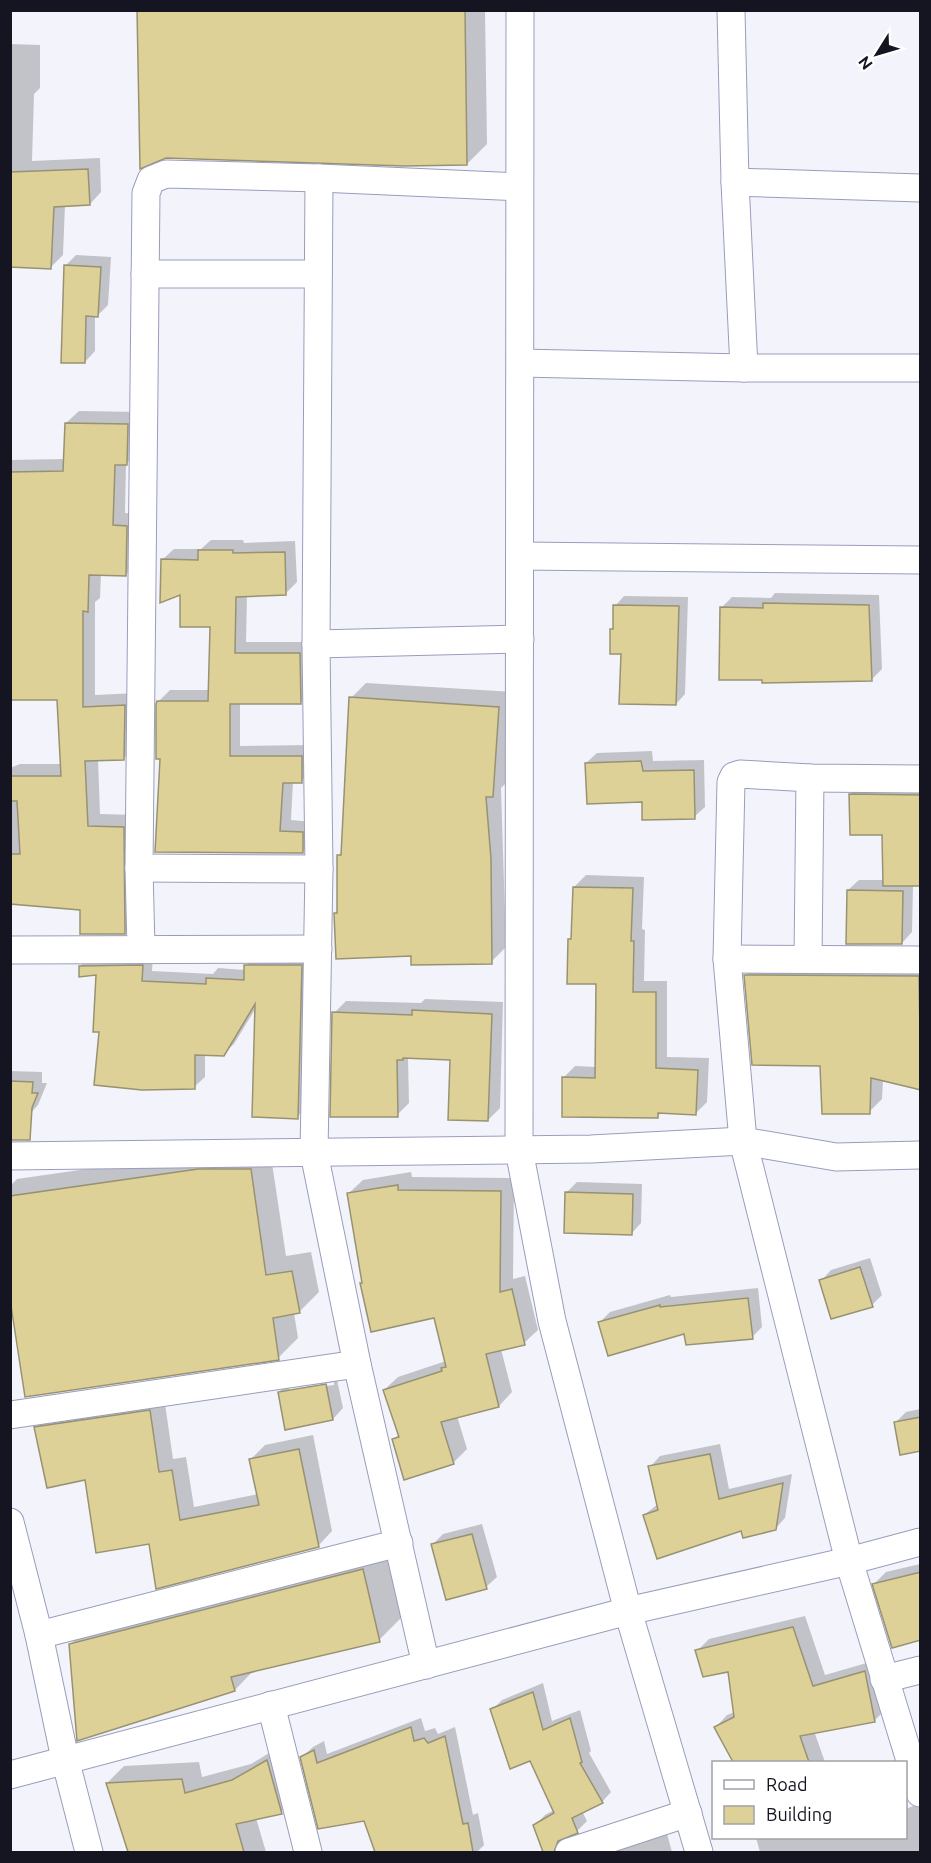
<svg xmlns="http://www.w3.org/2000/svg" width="931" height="1863" font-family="Ubuntu,sans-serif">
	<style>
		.shadow { fill: #0003; fill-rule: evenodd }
		.building { fill: #ddd198; stroke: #989272; stroke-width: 1.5 }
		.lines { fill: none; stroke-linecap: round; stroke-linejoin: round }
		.minor-casing { stroke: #999dbc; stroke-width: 29 }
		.minor { stroke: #fff; stroke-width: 27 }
	</style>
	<rect width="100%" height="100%" fill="#f3f4fb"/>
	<g class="shadow">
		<polygon points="138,10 485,10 487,144 467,164"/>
		<polygon points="10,44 40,45 40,88 34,94 32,161 100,158 101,192 90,204 65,205 63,255 51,267 10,265"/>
		<polygon points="76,255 111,257 108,305 98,315 95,315 95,351 85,362 66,265"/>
		<polygon points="79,411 140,412 139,451 126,464 125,513 139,514 138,562 126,574 101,574 100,598 95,602 95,695 137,693 136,746 124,758 98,759 100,814 136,815 137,920 124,932 82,909 10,903 10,768 20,764 62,764 58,699 10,698 10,460 65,459 66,423"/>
		<polygon points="211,540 243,540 244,543 295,541 297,582 285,594 247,595 246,642 311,642 312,691 300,703 240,702 240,746 312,745 313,770 301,781 293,782 291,820 313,822 314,840 302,852 161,757 159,701 170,690 209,690 211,626 182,593 162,560 174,549 201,549"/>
		<polygon points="775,593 879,595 882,669 871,680 721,608 732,597 771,598"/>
		<polygon points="624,596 688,597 685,694 676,704 622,653 612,630 615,627 615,606"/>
		<polygon points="366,683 513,692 508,781 501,788 506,947 491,962 412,955 336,913 339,910 338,856 342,852 351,698"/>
		<polygon points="652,751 653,761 704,760 705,807 694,817 644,800 586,763 597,753"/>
		<polygon points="861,784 920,785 920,884 913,885 912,932 902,943 848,890 859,880 885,880 884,834 850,795"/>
		<polygon points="586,875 644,877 642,929 645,930 644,981 667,981 667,1057 709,1058 707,1102 695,1114 662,1112 657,1117 563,1078 575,1066 597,1067 598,983 569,940 573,937 574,887"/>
		<polygon points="153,955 152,971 213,974 218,968 245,970 246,966 256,955 311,955 309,1105 297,1117 257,1006 234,1044 223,1054 205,1054 205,1077 194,1087 101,1031 97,974 80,966 91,956"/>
		<polygon points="759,962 920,963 920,1096 920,1088 883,1080 882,1099 869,1112 822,1065 746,975"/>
		<polygon points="425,999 503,1002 500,1108 488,1120 451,1058 408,1057 409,1103 397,1115 334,1013 346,1001 421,1003"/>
		<polygon points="10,1071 42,1072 42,1083 47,1083 38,1105 28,1116 10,1115"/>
		<polygon points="219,1150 270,1150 286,1256 311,1252 319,1292 299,1312 294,1313 298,1338 278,1358 10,1288 10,1186 17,1179"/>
		<polygon points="411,1172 412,1177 514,1178 513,1279 525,1276 538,1330 524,1343 501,1349 512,1392 499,1406 457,1416 467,1449 453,1463 393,1440 399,1434 384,1390 398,1377 446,1361 435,1316 364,1282 349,1193 363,1180"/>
		<polygon points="577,1182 642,1184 641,1223 631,1234 566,1193"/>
		<polygon points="870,1258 882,1295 872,1305 821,1281 831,1270"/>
		<polygon points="758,1288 762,1327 752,1337 599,1323 610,1312 670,1295 671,1297"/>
		<path d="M336,1375L343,1408L333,1419L279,1392L290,1382ZM334,1382V1385L289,1391V1388Z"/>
		<polygon points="164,1397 173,1459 186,1457 194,1507 258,1494 251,1459 265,1445 313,1435 332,1531 318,1546 150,1543 35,1428 50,1414"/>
		<polygon points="920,1409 920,1450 896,1422 906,1412"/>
		<polygon points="720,1444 729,1489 792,1474 785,1518 775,1529 742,1529 644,1515 658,1504 650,1467 660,1456"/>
		<polygon points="482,1524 497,1577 486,1587 432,1545 443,1534"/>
		<polygon points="387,1545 403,1616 379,1640 254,1670 235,1690 101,1733 71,1644 95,1620"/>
		<polygon points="920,1564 920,1639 874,1584 886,1572"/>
		<polygon points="805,1616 825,1675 877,1660 886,1709 874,1721 814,1731 825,1762 760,1762 757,1749 716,1727 727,1715 735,1712 730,1670 697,1651 709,1639"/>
		<polygon points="543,1683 552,1721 580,1710 591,1751 589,1753 611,1792 602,1802 582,1811 587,1821 577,1831 563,1838 564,1847 567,1852 545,1852 535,1825 545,1815 554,1810 530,1759 492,1710 502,1700"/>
		<polygon points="421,1718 425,1731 435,1728 438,1734 455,1727 473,1815 478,1813 484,1845 477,1852 377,1852 364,1820 302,1757 313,1747 324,1741 327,1754"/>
		<polygon points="284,1744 299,1795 281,1812 256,1818 266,1852 130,1852 107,1783 124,1766 199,1762 202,1777 251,1764"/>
		<polygon points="920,1803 920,1852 760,1852 756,1838 906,1838 906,1809"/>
		<polygon points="667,1834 672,1852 603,1852"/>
	</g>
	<g class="building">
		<polygon points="137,10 465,10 467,165 404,166 166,158 140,169"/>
		<polygon points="88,169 90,205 54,207 51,269 10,267 10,172"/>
		<polygon points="64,265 101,267 98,317 86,316 85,363 61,363"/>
		<polygon points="65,423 128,424 127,465 115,465 113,525 127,526 126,576 89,575 88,612 83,611 83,707 125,705 124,760 85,761 88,826 124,827 125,934 80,934 80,910 10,904 10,854 20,854 17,801 10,801 10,776 61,776 57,700 10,700 10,472 63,471"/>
		<polygon points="198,550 233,550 233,553 285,552 286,595 236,597 235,653 300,653 301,704 230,704 230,756 302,756 302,783 283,783 280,831 303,832 303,853 155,852 160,759 156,759 156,704 157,701 208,701 210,627 180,627 180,595 160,603 161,559 198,560"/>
		<polygon points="763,603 869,605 872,681 762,683 762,680 719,680 720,607 763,608"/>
		<polygon points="613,605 679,606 676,705 619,704 621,654 610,654 610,629 613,629"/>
		<polygon points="349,697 499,707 493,797 486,797 491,859 492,964 411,965 411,956 336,959 334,913 337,913 337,855 341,855"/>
		<polygon points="641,761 643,771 694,770 695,819 642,820 642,802 587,804 585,763"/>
		<polygon points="849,794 921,795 921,886 883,886 882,835 850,835"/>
		<polygon points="573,887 633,888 631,941 634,941 633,992 656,992 656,1068 698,1070 696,1115 658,1113 658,1118 562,1117 562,1077 595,1078 596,984 567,984 568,939 571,939"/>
		<polygon points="847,890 903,891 902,944 846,944"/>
		<polygon points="143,965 142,981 206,984 206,978 244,980 244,965 302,965 298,1119 252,1117 255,1004 224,1056 195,1055 195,1089 142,1090 94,1085 99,1032 93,1032 96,975 79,977 79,966"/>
		<polygon points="744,975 919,976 921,1090 871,1078 870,1114 822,1114 820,1066 752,1065"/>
		<polygon points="412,1010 492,1014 488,1121 448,1120 450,1060 403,1058 403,1060 397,1060 398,1117 330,1117 332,1012 412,1015"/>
		<polygon points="10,1081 33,1082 32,1093 38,1093 32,1108 30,1140 10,1140"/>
		<polygon points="198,1169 251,1169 266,1275 292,1271 300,1313 273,1318 279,1360 25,1397 10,1299 10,1196"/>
		<polygon points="398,1185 398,1190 501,1191 500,1292 512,1289 525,1345 486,1354 499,1407 441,1422 454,1464 404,1480 392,1439 399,1437 383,1390 442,1371 441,1368 446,1367 434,1318 371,1332 360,1283 362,1283 347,1193"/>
		<polygon points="565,1192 633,1194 632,1235 564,1233"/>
		<polygon points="860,1267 873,1307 831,1319 819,1280"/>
		<polygon points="748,1298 753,1339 686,1345 684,1334 608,1356 598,1322 660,1305 660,1307"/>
		<polygon points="326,1384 333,1420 285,1430 278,1392"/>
		<polygon points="150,1410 159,1472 172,1470 180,1520 259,1505 249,1459 299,1449 319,1547 156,1589 149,1544 96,1553 85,1480 47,1488 34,1427"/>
		<polygon points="921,1417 921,1451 900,1455 894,1422"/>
		<polygon points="710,1454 719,1499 783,1483 776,1530 743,1538 741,1531 657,1559 643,1515 658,1510 648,1466"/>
		<polygon points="472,1534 487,1589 446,1600 431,1544"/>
		<polygon points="363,1569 380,1642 231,1677 235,1691 77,1741 69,1644"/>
		<polygon points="921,1572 921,1640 892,1648 872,1584"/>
		<polygon points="793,1627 813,1686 865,1671 875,1722 800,1736 809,1762 733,1762 714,1727 734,1717 728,1672 703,1677 695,1650"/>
		<polygon points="533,1692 543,1730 570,1718 582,1762 580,1763 603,1803 572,1818 578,1833 558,1841 554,1852 543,1852 533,1825 554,1813 530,1761 510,1769 490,1709"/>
		<polygon points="411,1727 414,1741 424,1738 428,1743 445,1736 463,1824 468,1823 473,1852 375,1852 364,1821 318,1829 300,1757 314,1750 317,1763"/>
		<polygon points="267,1760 282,1814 236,1824 244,1852 128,1852 106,1783 182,1779 185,1793 232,1780"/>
	</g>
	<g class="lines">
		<g class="minor-casing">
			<g id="minor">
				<polyline points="520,10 519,1150 552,1321 628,1611 699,1852"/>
				<polyline points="731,10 735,182 744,368"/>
				<polyline points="319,178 316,644 319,869 314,1153 357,1364 426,1665"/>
				<polyline points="735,182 920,188"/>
				<polyline points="145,274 318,274"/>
				<polyline points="521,363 744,368 920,368"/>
				<polyline points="520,556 920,560"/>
				<polyline points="316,644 520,639"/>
				<polyline points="920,779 810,778 740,774 734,776 731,782 727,959 743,1141 849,1561 920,1793"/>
				<polyline points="139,868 319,869"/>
				<polyline points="141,948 139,868 146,193 151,180 166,174 319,178 519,187"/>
				<polyline points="10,950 318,949"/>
				<polyline points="727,959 920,960"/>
				<polyline points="808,959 810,778"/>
				<polyline points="10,1156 591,1149 743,1141 836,1157 920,1155"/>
				<polyline points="10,1415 357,1364"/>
				<polyline points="10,1522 39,1635 65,1759 89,1852"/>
				<polyline points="39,1635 399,1543"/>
				<polyline points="884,1679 920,1670"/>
				<polyline points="271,1705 308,1852"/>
				<polyline points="10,1775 628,1611 849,1561 920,1542"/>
				<polyline points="569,1852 688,1813"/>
			</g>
		</g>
		<use href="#minor" class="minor"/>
	</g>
	<rect width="931" height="1863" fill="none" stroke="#141520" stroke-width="24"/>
	<rect x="712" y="1761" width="195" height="78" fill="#ffffff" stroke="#a1a1a6" stroke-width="1.5"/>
	<rect x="724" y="1780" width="30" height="9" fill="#ffffff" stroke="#a1a1a6" stroke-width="1.5"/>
	<text x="766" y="1791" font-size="18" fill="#141520">Road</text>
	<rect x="724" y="1806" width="30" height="18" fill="#ddd198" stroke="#a1a1a6" stroke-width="1.5"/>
	<text x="766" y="1821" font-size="18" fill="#141520">Building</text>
	<g transform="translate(877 54) rotate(233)" stroke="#ffffff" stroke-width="4.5" paint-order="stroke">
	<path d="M0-4.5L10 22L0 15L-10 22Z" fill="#141520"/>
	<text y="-9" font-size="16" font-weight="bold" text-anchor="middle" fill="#141520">N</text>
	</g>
</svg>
